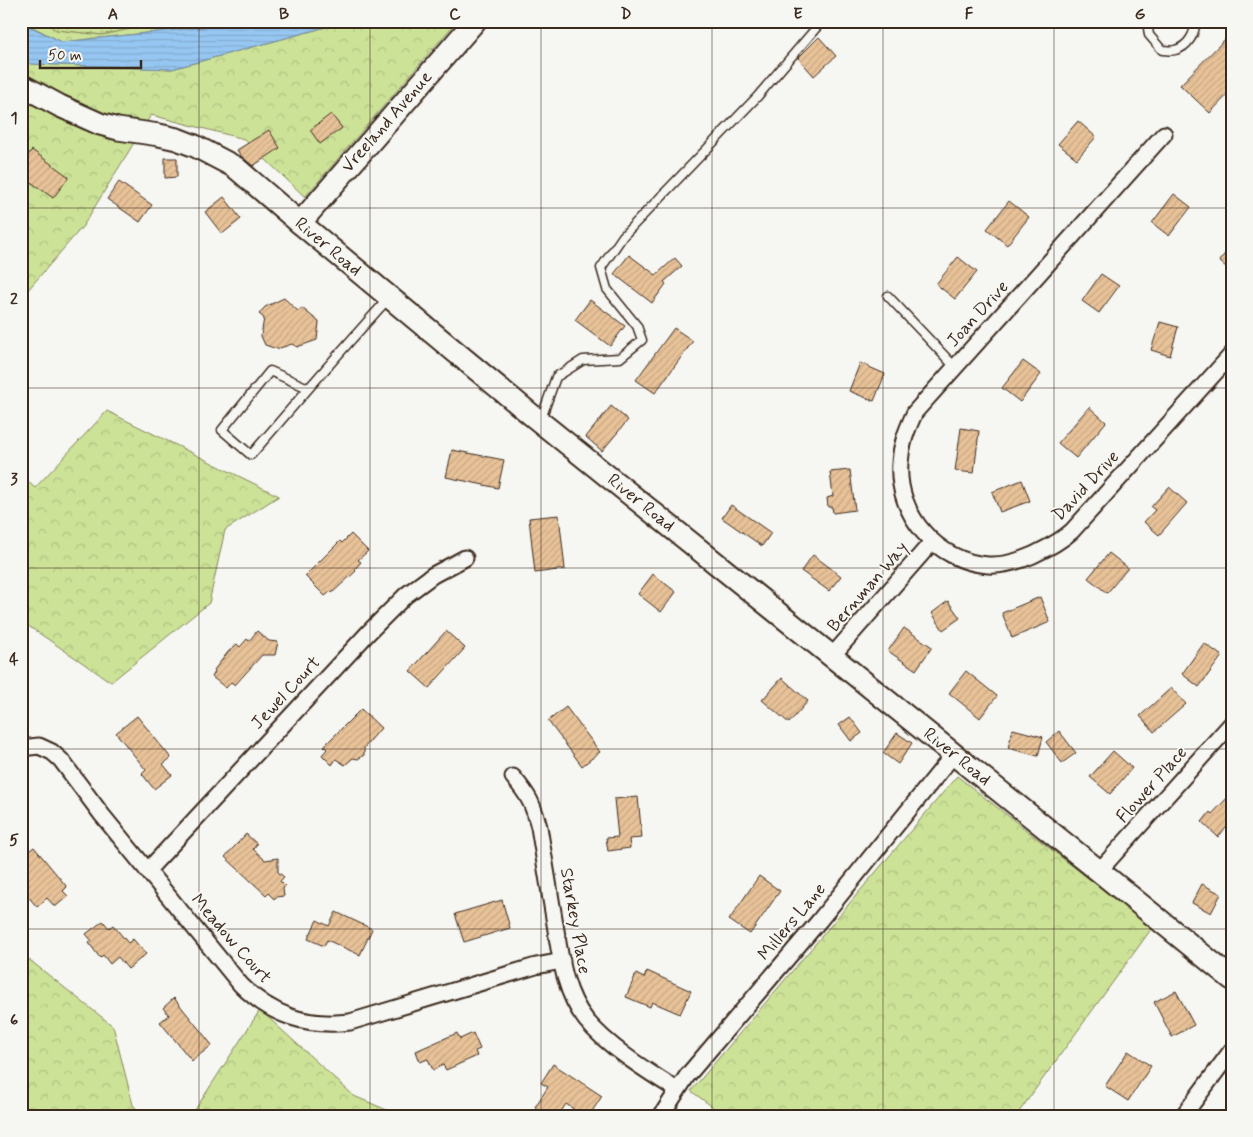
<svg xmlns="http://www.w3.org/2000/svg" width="1253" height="1137" font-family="Mynerve,sans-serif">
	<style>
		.grass { fill: url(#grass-dots); stroke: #84865a }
		.forest { fill: url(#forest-crowns); stroke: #84865a }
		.water { fill: url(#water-rules); stroke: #72889d }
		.building { fill: url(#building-hatch); stroke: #3b2a1e }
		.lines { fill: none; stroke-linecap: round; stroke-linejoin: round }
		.lane-casing { stroke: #3b2a1e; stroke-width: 11 }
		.street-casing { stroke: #3b2a1e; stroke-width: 19 }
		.secondary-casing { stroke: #3b2a1e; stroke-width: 25 }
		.lane { stroke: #f6f6f2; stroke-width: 8 }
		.street { stroke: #f6f6f2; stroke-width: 15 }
		.secondary { stroke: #f6f6f2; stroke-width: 21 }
		.grid { fill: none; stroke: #3b2a1e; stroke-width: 1; stroke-opacity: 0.55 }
		.labels { text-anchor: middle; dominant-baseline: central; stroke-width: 4; stroke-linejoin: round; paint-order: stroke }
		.street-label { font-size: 18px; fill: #3b2a1e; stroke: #f6f6f2 }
		.neatline { fill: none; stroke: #3b2a1e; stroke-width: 2 }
		.grid-label { font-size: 16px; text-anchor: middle; font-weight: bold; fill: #3b2a1e }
	</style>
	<defs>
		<pattern id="grass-dots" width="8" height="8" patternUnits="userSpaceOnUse" patternTransform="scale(1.25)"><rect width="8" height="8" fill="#cce297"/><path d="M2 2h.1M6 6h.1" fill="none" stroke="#b0c282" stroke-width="1.8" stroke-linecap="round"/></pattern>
		<pattern id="forest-crowns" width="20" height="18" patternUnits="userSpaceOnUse" patternTransform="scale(1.25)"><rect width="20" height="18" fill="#cce297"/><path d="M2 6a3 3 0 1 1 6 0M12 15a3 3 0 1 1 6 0" fill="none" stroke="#b0c282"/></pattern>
		<pattern id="water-rules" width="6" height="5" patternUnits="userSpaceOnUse" patternTransform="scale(1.25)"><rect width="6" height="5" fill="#96c7f2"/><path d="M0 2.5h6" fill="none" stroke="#82abcf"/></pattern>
		<pattern id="building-hatch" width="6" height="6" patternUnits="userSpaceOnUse" patternTransform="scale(1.25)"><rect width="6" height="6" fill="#e8c298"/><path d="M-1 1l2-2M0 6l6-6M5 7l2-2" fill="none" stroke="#c8a783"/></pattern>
	</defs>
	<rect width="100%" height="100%" fill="#f6f6f2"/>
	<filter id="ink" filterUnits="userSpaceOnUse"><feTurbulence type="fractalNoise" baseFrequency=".02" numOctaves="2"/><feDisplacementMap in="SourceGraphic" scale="10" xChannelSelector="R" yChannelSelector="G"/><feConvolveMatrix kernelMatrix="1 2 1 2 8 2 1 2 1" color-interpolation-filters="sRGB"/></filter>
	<g filter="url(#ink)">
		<polygon class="grass" points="43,21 168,21 102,35 55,30"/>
		<g class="forest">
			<polygon points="21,21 43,21 56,30 102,35 168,21 260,21 62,42"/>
			<polygon points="348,21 457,21 305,197 244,139 151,115 83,226 21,298 21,56 32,64 172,69"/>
			<polygon points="107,411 279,496 225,530 209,603 111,682 21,621 21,475 35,488"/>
			<polygon points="957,776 1152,928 1016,1116 725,1116 691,1091"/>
			<polygon points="27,958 113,1026 133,1105 144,1116 21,1116 21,963"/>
			<polygon points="260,1010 354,1096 401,1116 191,1116"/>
		</g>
		<polygon class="water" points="260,21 348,21 172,69 31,64 21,56 21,22 62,42"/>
		<g class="building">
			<polygon points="1232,32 1232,90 1210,113 1180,85"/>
			<polygon points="819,37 836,56 814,76 798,58"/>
			<polygon points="331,114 342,128 320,144 310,130"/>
			<polygon points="1078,121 1096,137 1077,159 1058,144"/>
			<polygon points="269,130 280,148 253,166 241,156 237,150"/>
			<polygon points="32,150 69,177 53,198 21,175 21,165"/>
			<polygon points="165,158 177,158 177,177 165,178"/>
			<polygon points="119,182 152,205 140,222 107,199"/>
			<polygon points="1174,194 1191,207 1169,236 1152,223"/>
			<polygon points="224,197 241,219 222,234 205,212"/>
			<polygon points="1009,201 1029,217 1007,245 987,229"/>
			<polygon points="1232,245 1232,272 1219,261"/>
			<polygon points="629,255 656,275 675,258 682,266 664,282 666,284 652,303 614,274"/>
			<polygon points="958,257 977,272 955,299 936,284"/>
			<polygon points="1101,274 1119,286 1099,313 1082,301"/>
			<polygon points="284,298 298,311 302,308 319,322 317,340 297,347 292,344 277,349 265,345 261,336 264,318 259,314 265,307"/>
			<polygon points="590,300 625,326 610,346 575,320"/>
			<polygon points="1160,322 1178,327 1170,356 1151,350"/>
			<polygon points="674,328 693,341 655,393 636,380"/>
			<polygon points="1023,361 1041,374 1020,402 1002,388"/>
			<polygon points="860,363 885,374 874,401 849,391"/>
			<polygon points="611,406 628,420 602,451 586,437"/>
			<polygon points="1089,407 1106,422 1076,458 1058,443"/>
			<polygon points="961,428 979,431 974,473 955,471"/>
			<polygon points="452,450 504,460 498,488 446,477"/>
			<polygon points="850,470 855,510 833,513 832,507 828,507 827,498 833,496 830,472"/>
			<polygon points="1022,480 1030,501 1000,512 992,492"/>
			<polygon points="1169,487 1187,503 1159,535 1144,522 1155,510 1151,507"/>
			<polygon points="731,505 771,533 762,546 722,518"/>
			<polygon points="559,515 565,569 535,573 529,518"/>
			<polygon points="351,534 368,551 358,560 361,562 355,569 356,571 332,593 331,591 325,596 305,576 340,541 342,543"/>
			<polygon points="1109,553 1128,568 1107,593 1088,578"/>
			<polygon points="813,555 841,576 829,591 801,571"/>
			<polygon points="653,574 676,592 661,612 638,594"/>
			<polygon points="1040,597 1050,622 1012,638 1002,613"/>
			<polygon points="948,601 960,618 943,630 932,613"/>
			<polygon points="904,628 932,647 916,670 888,651"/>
			<polygon points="257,631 269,641 278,642 275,655 262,655 235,685 231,682 226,688 212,677 215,672 214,670 228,652 237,644 240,647 247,639 249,641"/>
			<polygon points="446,631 465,648 429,688 410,671"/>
			<polygon points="1204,643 1222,656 1199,687 1182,674"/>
			<polygon points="966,671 997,696 980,718 949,693"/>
			<polygon points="782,678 808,701 789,723 762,700"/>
			<polygon points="1171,688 1186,704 1154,732 1140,716"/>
			<polygon points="566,707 600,752 582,766 548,721"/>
			<polygon points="361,709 381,728 364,748 364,755 358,759 353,758 345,765 336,759 332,765 322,755 327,749 324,746"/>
			<polygon points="137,716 171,758 163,764 172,775 154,789 142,774 146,770 116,733"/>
			<polygon points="850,717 862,733 851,741 839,725"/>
			<polygon points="1013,729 1043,737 1038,756 1008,748"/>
			<polygon points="1059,731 1076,753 1062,763 1046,742"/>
			<polygon points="897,733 912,743 898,764 883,753"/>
			<polygon points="1113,751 1132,768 1110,794 1090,777"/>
			<polygon points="1232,793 1232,821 1218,837 1202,822 1210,812 1212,814"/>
			<polygon points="638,797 642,838 629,839 630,848 608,851 606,838 618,837 614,799"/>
			<polygon points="246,834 257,844 253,849 265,860 278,858 278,872 284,877 280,881 285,886 283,889 284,896 276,897 274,899 268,893 266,895 225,857"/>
			<polygon points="34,847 67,887 63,891 68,896 55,907 47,898 37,907 21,888 21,857"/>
			<polygon points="759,876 780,891 750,934 729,920"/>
			<polygon points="1202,884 1221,894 1211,913 1192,903"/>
			<polygon points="502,900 510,928 464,942 455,914"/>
			<polygon points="336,912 372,929 360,955 327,940 324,946 308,939 317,920 329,926"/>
			<polygon points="103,921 109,928 113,925 128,943 133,939 146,954 128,969 118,957 110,964 103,955 100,958 89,943 92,941 86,934"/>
			<polygon points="647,971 691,991 680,1014 652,1002 650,1007 626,997 636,974 644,978"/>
			<polygon points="1176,991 1194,1025 1172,1037 1154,1002"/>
			<polygon points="174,998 212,1045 192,1061 160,1022 169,1015 163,1008"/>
			<polygon points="457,1033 460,1039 473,1033 480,1049 475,1051 477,1056 446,1070 443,1065 433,1070 428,1059 420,1062 416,1051"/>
			<polygon points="1128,1051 1151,1066 1128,1101 1105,1086"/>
			<polygon points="553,1064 602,1096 589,1116 584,1116 566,1104 558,1116 549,1116 535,1107 548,1087 541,1083"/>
		</g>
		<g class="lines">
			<g class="lane-casing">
				<g id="lane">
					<path d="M1147,21L1149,35L1162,50C1166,50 1171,51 1175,50C1188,47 1196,33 1195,21"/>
					<polyline points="888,296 955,367"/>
					<path d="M308,388L270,371L222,430L251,455C296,403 341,350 388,299"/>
					<polyline points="541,419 556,377 583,360 620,358 642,340 637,326 607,289 601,268 623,236 757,97 822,21"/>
				</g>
			</g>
			<g class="street-casing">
				<g id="street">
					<path d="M1164,134L915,412C907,429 901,444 900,463C896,514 937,562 988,565C1003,566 1019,561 1033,555C1047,548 1060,542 1072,531L1232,354"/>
					<polyline points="832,656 932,542"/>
					<path d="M21,748L39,746L52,752L61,760L102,815L241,985C272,1016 307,1027 350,1022L536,966L562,961"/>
					<path d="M513,777C529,796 533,804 539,827C544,858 549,888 554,918C560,953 563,991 586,1020C608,1047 647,1071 677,1090"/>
					<polyline points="148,870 369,632 406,595 433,575 465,558"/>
					<polyline points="1099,871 1232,723"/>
					<polyline points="661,1116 687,1076 819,921 954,754"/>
					<polyline points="1183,1116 1232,1050"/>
				</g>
			</g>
			<g class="secondary-casing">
				<g id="secondary">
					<polyline points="21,85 60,106 100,124 118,129 159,135 177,139 195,146 235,167 300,223 534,417 1099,871 1232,979"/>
					<polyline points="300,223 475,21"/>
				</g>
			</g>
			<use href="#lane" class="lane"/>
			<use href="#street" class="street"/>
			<use href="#secondary" class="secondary"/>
		</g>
	</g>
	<path class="grid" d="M199,21V1116M370,21V1116M541,21V1116M712,21V1116M883,21V1116M1054,21V1116M21,208H1232M21,388H1232M21,568H1232M21,749H1232M21,929H1232"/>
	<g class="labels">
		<g class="street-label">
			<text transform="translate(387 122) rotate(-49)">Vreeland Avenue</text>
			<text transform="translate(328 247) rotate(40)">River Road</text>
			<text transform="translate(978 314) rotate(-48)">Joan Drive</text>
			<text transform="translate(1086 486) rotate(-47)">David Drive</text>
			<text transform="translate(641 503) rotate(39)">River Road</text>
			<text transform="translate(868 587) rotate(-49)">Bernman Way</text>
			<text transform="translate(286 693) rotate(-47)">Jewel Court</text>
			<text transform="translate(957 757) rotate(39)">River Road</text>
			<text transform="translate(1152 785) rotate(-48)">Flower Place</text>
			<text transform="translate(575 921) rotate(80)">Starkey Place</text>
			<text transform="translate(792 922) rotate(-50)">Millers Lane</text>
			<text transform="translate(231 939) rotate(49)">Meadow Court</text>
		</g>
	</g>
	<rect width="1253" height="1137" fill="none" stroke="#f6f6f2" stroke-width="55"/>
	<path d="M40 60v8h101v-8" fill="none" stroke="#3b2a1e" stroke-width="2.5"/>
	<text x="48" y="60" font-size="15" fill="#3b2a1e" stroke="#f6f6f2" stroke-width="4" paint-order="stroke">50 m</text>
	<rect x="28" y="28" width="1198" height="1082" class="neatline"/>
	<g class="grid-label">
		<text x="113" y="19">A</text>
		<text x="284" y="19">B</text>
		<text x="455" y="19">C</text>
		<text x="626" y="19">D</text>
		<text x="798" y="19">E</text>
		<text x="969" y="19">F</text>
		<text x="1140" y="19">G</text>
		<text x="14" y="123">1</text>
		<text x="14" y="304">2</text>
		<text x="14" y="484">3</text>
		<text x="14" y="664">4</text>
		<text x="14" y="845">5</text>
		<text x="14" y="1025">6</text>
	</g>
</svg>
